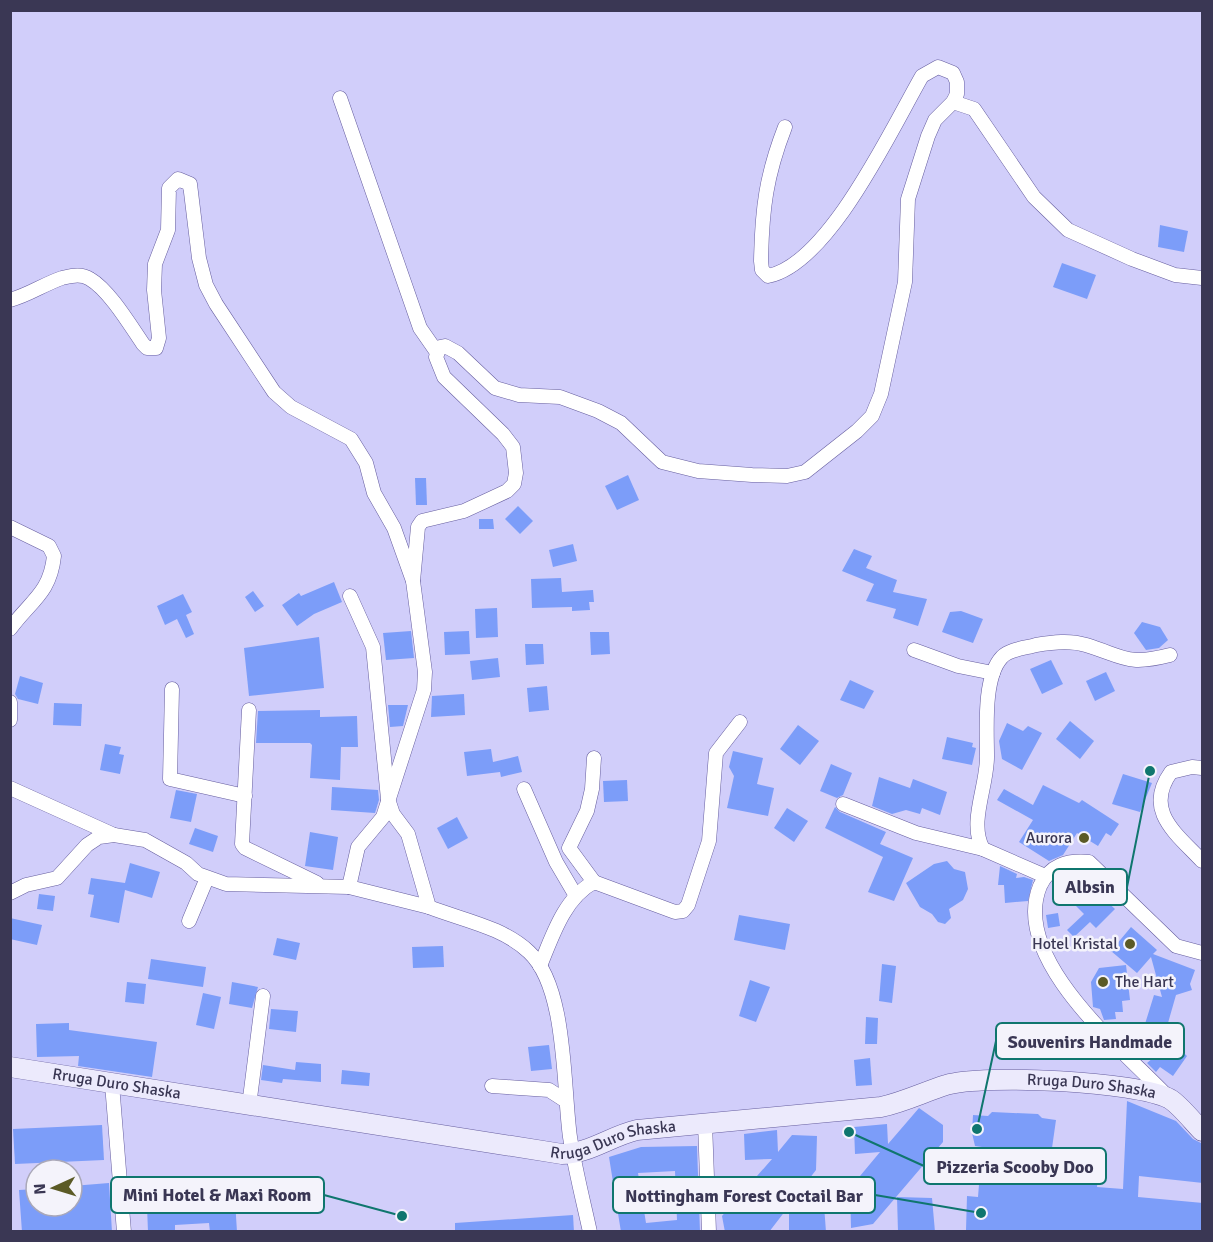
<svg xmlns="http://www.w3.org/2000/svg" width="1213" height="1242" font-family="Signika,sans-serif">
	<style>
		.building { fill: #7c9df9; fill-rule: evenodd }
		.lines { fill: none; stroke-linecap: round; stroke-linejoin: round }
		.minor-casing { stroke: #665e9f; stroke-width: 15 }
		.secondary-casing { stroke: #665e9f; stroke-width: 21 }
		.minor { stroke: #fff; stroke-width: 14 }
		.secondary { stroke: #eceafc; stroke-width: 20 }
		.poi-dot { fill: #5b5a26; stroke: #f4f3fb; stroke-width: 2 }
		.labels { text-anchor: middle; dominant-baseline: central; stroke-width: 5; stroke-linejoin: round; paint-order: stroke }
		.poi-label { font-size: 16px; fill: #3a3754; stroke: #f4f3fb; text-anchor: end }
		.street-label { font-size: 16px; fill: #3a3754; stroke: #f4f3fb }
		.leader { fill: none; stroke: #0f766e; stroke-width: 2 }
		.callout-dot { fill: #0f766e; stroke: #f4f3fb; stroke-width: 2 }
		.callout { fill: #f4f3fb; stroke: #0f766e; stroke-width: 2 }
		.callout-label { font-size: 18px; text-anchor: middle; font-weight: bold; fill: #3a3754 }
	</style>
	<rect width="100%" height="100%" fill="#d1cefa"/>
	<g class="building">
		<polygon points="1160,225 1188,231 1184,252 1158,247"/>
		<polygon points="1062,263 1096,275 1087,299 1053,287"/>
		<polygon points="628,475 639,500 617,510 605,486"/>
		<polygon points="415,478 426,478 427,505 416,505"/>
		<polygon points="518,506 533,521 520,534 505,519"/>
		<polygon points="479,519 493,519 494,529 479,529"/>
		<polygon points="573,544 577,561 553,567 549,550"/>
		<polygon points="854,549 872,556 866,568 897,580 893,592 927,599 918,626 893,618 896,609 866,601 874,584 842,571"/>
		<polygon points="561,578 562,592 593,590 594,602 589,602 590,610 572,611 572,607 532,608 531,579"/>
		<polygon points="334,582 342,602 314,614 297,626 282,605 299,593 301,596"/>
		<polygon points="253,591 264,606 255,612 245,597"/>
		<polygon points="183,594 192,612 186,615 194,634 186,638 177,619 165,625 157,606"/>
		<polygon points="497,608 498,637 476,638 475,609"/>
		<polygon points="961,611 983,619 973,643 942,632 950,612"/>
		<polygon points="1142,622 1160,627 1168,640 1159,648 1146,650 1134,633"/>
		<polygon points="411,631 414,658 386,660 383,633"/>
		<polygon points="469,631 470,654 445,655 444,632"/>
		<polygon points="590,632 609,632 610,654 591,655"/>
		<polygon points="319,637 324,688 249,696 244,648"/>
		<polygon points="525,644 543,644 544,664 526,665"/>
		<polygon points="498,658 500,677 472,680 470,661"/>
		<polygon points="1051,660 1063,684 1042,694 1030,669"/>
		<polygon points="1106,672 1115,691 1095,701 1086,681"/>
		<polygon points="20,676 43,683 38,704 18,699 15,694"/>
		<polygon points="850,680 874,691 864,709 840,700"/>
		<polygon points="547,686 549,710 529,712 527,688"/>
		<polygon points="464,694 465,715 431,717 432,696"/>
		<polygon points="54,703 82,704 81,726 53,725"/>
		<polygon points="388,705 408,705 403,726 390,727"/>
		<polygon points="320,710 320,717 357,716 358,747 341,747 340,780 310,778 312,745 310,743 256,743 258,711"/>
		<polygon points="1070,721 1094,741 1080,759 1056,739"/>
		<polygon points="1007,723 1023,731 1028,726 1042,733 1022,770 1002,759 999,741"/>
		<polygon points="798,725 819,741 800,765 780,749"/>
		<polygon points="947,737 973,743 972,747 976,748 972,765 942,759"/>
		<polygon points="105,744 121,747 119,754 124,755 120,774 100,770"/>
		<polygon points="491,749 493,762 518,756 522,772 501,777 500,772 467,776 464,752"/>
		<polygon points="733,751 763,758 757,784 774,788 768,816 727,808 734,776 729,767"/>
		<polygon points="831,764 852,773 843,795 837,798 820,791"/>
		<polygon points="1123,774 1152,783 1140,812 1112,804"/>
		<polygon points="879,777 910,788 913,779 947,792 940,815 922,808 920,814 906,810 892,814 872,806"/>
		<polygon points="627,780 628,801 604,802 603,781"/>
		<polygon points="1043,785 1079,803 1082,800 1119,824 1111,836 1106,833 1098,846 1077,833 1063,855 1049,861 1019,842 1033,820 997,800 1004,789 1033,805"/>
		<polygon points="332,787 378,790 379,800 375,813 331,810"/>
		<polygon points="176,790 197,794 191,822 170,818"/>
		<polygon points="835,807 840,812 886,832 880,844 913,858 894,901 868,892 883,857 825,828"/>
		<polygon points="787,808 808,821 794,842 774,828"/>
		<polygon points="457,817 468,838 448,849 437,828"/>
		<polygon points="195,828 218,836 213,852 189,844"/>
		<polygon points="310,832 338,837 333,870 305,866"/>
		<polygon points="947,861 954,869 965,872 968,889 963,900 949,909 951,918 945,924 938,922 932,914 920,907 906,883 934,864"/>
		<polygon points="130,863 160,872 152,898 125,890 119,923 90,917 94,895 88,894 91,878 125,883"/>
		<polygon points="1000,866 1017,874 1016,878 1024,877 1033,880 1028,901 1005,903 1004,885 998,885"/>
		<polygon points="1084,880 1115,909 1096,928 1090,922 1074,937 1067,930 1084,914 1067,897"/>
		<polygon points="39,894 55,896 53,911 37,909"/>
		<polygon points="1058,913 1060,926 1048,928 1046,915"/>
		<polygon points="739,915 790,924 785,950 734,940"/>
		<polygon points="10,918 42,925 37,945 10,939"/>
		<polygon points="1131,927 1157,950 1153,954 1195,970 1190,984 1192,990 1176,995 1166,1030 1145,1024 1154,995 1162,997 1151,957 1137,973 1111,951"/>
		<polygon points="277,938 300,943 296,960 273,955"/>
		<polygon points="443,946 444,967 413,968 412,947"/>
		<polygon points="151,959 206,967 203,987 148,979"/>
		<polygon points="882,964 896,966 892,1003 879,1001"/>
		<polygon points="1126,965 1130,1000 1122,1001 1123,1012 1115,1012 1116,1019 1104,1020 1100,1009 1093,1007 1091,982 1099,968"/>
		<polygon points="750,980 770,987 756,1022 739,1016"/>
		<polygon points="127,982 146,984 144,1004 125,1002"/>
		<polygon points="232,982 258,987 252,1008 229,1004"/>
		<polygon points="203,993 221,997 214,1029 196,1025"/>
		<polygon points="271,1009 298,1011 296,1032 269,1029"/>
		<polygon points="866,1017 878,1018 877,1044 865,1044"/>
		<polygon points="69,1023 69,1030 157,1042 152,1077 78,1066 79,1056 37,1057 36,1024"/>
		<polygon points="1172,1042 1187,1056 1173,1076 1160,1067 1156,1072 1147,1063"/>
		<polygon points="549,1045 552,1069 531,1071 528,1047"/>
		<polygon points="870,1058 872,1085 856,1086 854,1060"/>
		<polygon points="296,1062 321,1064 321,1082 283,1079 282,1083 261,1080 263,1065 295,1070"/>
		<polygon points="342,1070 370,1073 369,1086 341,1084"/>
		<polygon points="1127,1101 1176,1121 1193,1139 1203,1144 1203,1183 1139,1176 1138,1197 1203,1203 1203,1232 966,1230 967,1196 978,1197 982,1147 975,1146 972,1133 973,1115 988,1116 992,1112 1038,1114 1042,1118 1056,1120 1052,1148 1020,1169 1098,1177 1097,1187 1123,1189"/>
		<polygon points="919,1108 943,1125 943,1142 873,1224 851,1228 850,1188 880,1152 855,1154 854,1127 887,1124 888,1144"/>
		<polygon points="102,1125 104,1160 15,1164 13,1129"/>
		<polygon points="777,1130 778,1152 792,1135 817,1136 816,1170 790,1204 824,1205 826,1232 789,1232 789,1206 769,1232 725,1232 722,1216 772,1159 745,1160 744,1134"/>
		<path d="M697,1146L700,1232H621L609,1157L641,1147ZM675,1171L677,1220L646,1223L638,1173Z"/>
		<polygon points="109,1183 112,1232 22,1232 19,1190 36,1189 36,1206 72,1206 72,1186"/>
		<polygon points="897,1197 932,1198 935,1232 898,1232"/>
		<polygon points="235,1200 237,1232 210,1232 209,1223 175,1225 175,1232 148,1232 147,1206"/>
		<polygon points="573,1215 574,1232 455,1232 455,1223"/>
	</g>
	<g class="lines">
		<g class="minor-casing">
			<g id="minor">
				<polyline points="340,98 420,328 436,351"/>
				<polyline points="953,102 974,109 1034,197 1068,230 1132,259 1175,275 1202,278"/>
				<path d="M10,300C29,295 44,284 62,278C71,276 81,273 90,279C109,290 130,325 143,344L147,348H156L159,338L154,290L155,264L168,230L169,188L178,179L190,184L199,258L206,285L216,304L274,392L291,407L351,439L366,463L374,493L394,528L413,581L425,672L424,690L383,817L358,847L349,887L226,884L198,874L186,863L145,840L114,835L99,837L87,845L57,878L26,885L10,893"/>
				<path d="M10,527L49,546L54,556C50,594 30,601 10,629"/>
				<path d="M413,581L418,527L422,521L464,511L507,491L514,484L516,473L513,447L503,434L444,377L436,357L440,347L445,346L458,353L495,388L519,395L560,397L598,411L621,423L662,462L698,471L752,475L787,476L805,472L857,431L872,416L881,394L905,282L908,199L928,136L935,120L953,102L957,94V82L953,73L938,67L922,76C892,128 829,264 768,276L762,270L761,261C762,209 766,176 785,127"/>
				<path d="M350,596L373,647L388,799L393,814L408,834L429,907C462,920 503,927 529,952C567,987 563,1087 570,1137C575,1169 583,1200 590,1232"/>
				<polyline points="914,650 958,666 993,673"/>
				<polyline points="172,689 170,779 245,796"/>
				<polyline points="10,702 10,720"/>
				<polyline points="249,710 242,844 245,848 317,883"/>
				<polyline points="594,758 592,789 587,811 569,848 594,882"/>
				<path d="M1202,768L1192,767L1171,772C1143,811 1177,834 1202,861"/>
				<polyline points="10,788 114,835"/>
				<polyline points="524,789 556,862 576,896"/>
				<polyline points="843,804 916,833 983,849"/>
				<path d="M1045,876L983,849C968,822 988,785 987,755C987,729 983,677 1002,657C1010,649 1026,648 1036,645C1053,642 1070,640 1086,645C1125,657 1127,666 1170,655"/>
				<polyline points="349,887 429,907"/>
				<polyline points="189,921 207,878"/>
				<path d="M540,966C552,937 564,898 594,882L675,912L683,911L688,905L709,841L716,753L740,722"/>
				<polyline points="112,1084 124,1232"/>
				<polyline points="492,1086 549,1090 566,1101"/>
				<path d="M1167,1096C1122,1049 1010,959 1040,886C1050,865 1067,860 1089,862L1176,946L1202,953"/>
				<polyline points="249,1106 263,996"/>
				<polyline points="705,1123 709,1232"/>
			</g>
		</g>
		<g class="secondary-casing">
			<g id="secondary">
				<path id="s1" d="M10,1067L562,1154C588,1154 611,1136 637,1130L881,1107C904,1102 924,1092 946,1085C984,1074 1136,1081 1170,1099C1181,1106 1193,1122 1202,1131"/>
			</g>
		</g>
		<use href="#minor" class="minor"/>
		<use href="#secondary" class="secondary"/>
	</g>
	<g class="poi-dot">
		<circle cx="1084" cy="838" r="6"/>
		<circle cx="1130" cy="944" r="6"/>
		<circle cx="1103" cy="982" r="6"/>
	</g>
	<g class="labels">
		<g class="poi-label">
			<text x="1072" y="838">Aurora</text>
			<text x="1118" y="944">Hotel Kristal</text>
			<text x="1115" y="982" text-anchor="start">The Hart</text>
		</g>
		<g class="street-label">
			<text stroke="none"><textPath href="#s1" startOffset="108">Rruga Duro Shaska</textPath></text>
			<text stroke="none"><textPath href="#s1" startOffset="1098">Rruga Duro Shaska</textPath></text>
			<text stroke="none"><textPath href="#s1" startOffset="612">Rruga Duro Shaska</textPath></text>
		</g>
	</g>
	<path class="leader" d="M1150 771L1127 887M977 1129L996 1041M849 1132L924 1166M402 1216L324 1195M981 1213L875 1195"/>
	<g class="callout-dot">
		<circle cx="1150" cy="771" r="6"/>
		<circle cx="977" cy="1129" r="6"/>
		<circle cx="849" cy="1132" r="6"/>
		<circle cx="402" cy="1216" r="6"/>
		<circle cx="981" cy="1213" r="6"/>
	</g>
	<g class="callout">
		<rect x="1053" y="869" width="74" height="36" rx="6"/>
		<rect x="996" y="1023" width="188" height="36" rx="6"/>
		<rect x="924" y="1148" width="182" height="36" rx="6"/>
		<rect x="111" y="1177" width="213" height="36" rx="6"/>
		<rect x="613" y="1177" width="262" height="36" rx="6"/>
	</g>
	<g class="callout-label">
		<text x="1090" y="893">Albsin</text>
		<text x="1090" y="1048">Souvenirs Handmade</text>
		<text x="1015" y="1173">Pizzeria Scooby Doo</text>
		<text x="217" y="1201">Mini Hotel &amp; Maxi Room</text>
		<text x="744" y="1202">Nottingham Forest Coctail Bar</text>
	</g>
	<rect width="1213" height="1242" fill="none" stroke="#3a3754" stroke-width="24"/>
	<g transform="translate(54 1188) rotate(266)"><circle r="28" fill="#f4f3fb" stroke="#aaa8b8" stroke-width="1.5"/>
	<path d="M0-4.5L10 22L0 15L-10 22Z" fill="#5b5a26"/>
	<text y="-9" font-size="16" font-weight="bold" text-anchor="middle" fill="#3a3754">N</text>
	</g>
</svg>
